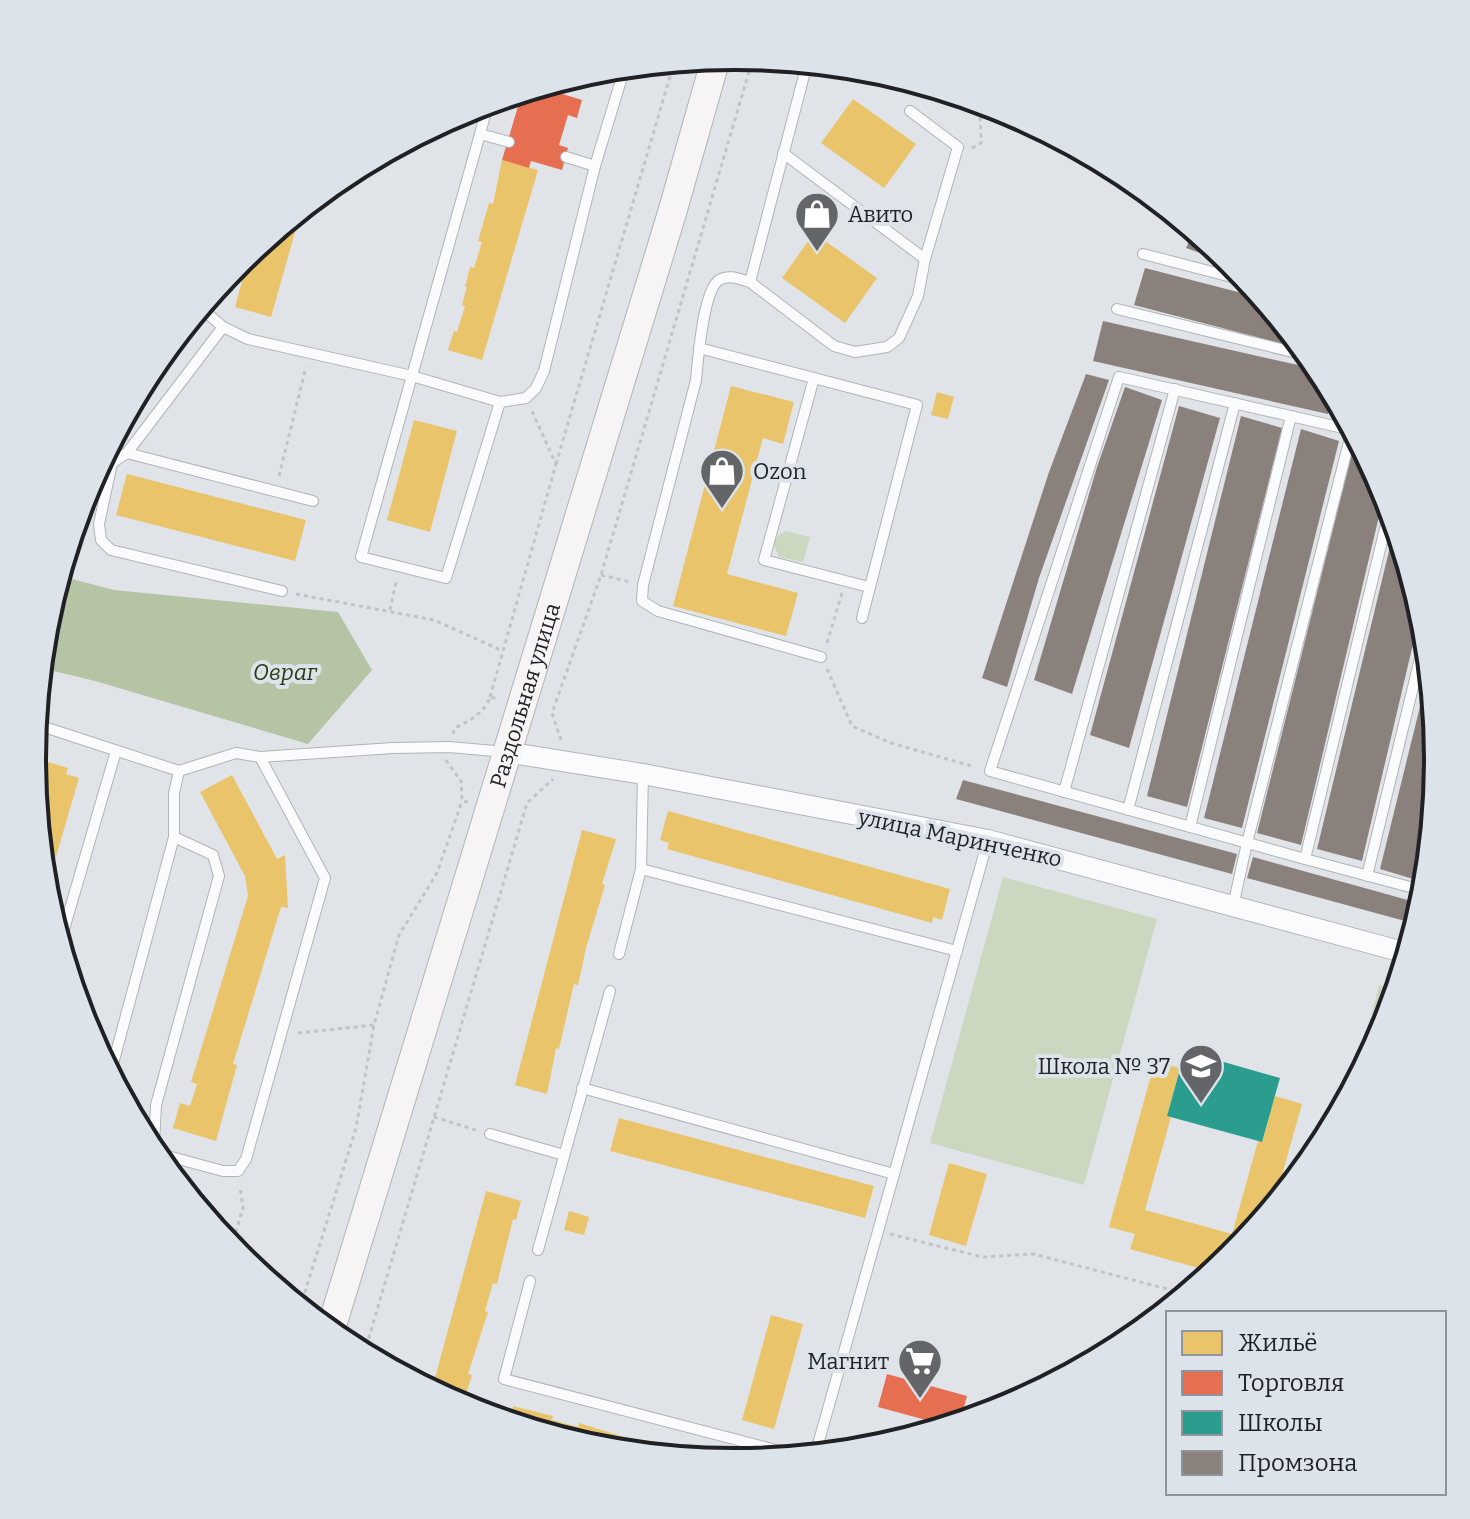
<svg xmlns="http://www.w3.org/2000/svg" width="1470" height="1519" font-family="Bitter,serif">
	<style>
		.green { fill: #ccd7c0 }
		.forest { fill: #b6c4a6 }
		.homes { fill: #e9c46a }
		.shops { fill: #e76f51 }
		.schools { fill: #2a9d8f }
		.industry { fill: #8a817c }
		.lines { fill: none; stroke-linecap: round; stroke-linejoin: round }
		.service-casing { stroke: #b1b4b7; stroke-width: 12 }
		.minor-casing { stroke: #b1b4b7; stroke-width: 22 }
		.secondary-casing { stroke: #b1b4b7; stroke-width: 30 }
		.path { stroke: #c3c3c5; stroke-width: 3; stroke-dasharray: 4 4; stroke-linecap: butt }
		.service { stroke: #fafbfc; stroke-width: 10 }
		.minor { stroke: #fafbfc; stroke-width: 20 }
		.secondary { stroke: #f6f4f5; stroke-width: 28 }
		.labels { text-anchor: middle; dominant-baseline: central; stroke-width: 8; stroke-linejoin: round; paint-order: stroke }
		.poi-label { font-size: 22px; fill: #1f2124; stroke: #dde3eb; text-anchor: start }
		.park-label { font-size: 22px; font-style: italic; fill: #2c3a0f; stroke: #dde3eb }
		.street-label { font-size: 22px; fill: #1f2124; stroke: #dde3eb }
		.rim { fill: none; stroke: #1f2124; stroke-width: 4 }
	</style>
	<rect width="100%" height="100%" fill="#e0e4e8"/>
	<g class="green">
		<polygon points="786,531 810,537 803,562 779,557 772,540"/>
		<polygon points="1003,877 1157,919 1084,1185 930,1143"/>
		<polygon points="1379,985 1396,990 1381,1035 1367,1032"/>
	</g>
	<polygon class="forest" points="60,576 114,590 338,612 372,670 308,744 95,681 41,668 46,622"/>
	<g class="homes">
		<polygon points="853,99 916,144 884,188 821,143"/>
		<polygon points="502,160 538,170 482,360 448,350 454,331 457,332 465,306 462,305 467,287 465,287 470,267 474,268 482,242 478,241 489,203 493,204"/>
		<polygon points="301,211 271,317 235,307 250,252"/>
		<polygon points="814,233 877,278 845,323 782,278"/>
		<polygon points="731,386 794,402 783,444 763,438 727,574 798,593 786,636 673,606"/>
		<polygon points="937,392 954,397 948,419 931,415"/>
		<polygon points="414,420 457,431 430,532 387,520"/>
		<polygon points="127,474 306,520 295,561 116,515"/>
		<polygon points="32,757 68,768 66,774 79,778 45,894"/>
		<polygon points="232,775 277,859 285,855 288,908 281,907 233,1064 237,1065 216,1141 173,1128 180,1103 190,1106 197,1084 191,1082 248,896 245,876 200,792"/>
		<polygon points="668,811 950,889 942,920 933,917 932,923 667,849 669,843 660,840"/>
		<polygon points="582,830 616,839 602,884 605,885 586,948 578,985 574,984 559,1049 556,1048 547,1094 515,1085"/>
		<polygon points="1155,1061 1180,1068 1167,1116 1171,1117 1145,1210 1232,1234 1258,1141 1262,1142 1275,1096 1302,1104 1273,1207 1232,1257 1213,1272 1130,1249 1135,1234 1109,1227"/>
		<polygon points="619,1118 874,1186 865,1218 610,1151"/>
		<polygon points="949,1163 987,1174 966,1246 929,1235"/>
		<polygon points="486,1191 521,1201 516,1220 513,1219 497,1284 493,1283 485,1311 488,1312 468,1374 472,1375 466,1394 433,1385"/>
		<polygon points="569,1211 589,1217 584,1235 564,1230"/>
		<polygon points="771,1315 803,1324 774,1429 742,1420"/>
		<polygon points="466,1394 513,1409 513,1406 553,1416 552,1420 578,1427 579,1423 643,1443 643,1440 682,1450 681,1454 691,1458 597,1449 466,1409 463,1407"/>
	</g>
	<g class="shops">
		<polygon points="553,84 558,85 556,92 582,100 577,118 568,115 559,145 568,148 562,170 531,161 529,168 502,160 522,93"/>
		<polygon points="887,1374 967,1396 960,1422 948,1426 878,1407"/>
	</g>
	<polygon class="schools" points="1185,1051 1280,1078 1262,1142 1167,1116"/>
	<g class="industry">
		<polygon points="1194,231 1232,263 1234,265 1186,248"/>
		<polygon points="1145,268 1261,298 1303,349 1134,305"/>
		<polygon points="1103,321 1320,370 1332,392 1328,414 1093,361"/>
		<polygon points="1086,374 1109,380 1039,578 1007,687 982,678 1049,472"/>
		<polygon points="1125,387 1162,400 1072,694 1034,680 1097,467"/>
		<polygon points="1179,406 1220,418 1129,748 1090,735"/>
		<polygon points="1241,416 1282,428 1187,807 1147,796"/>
		<polygon points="1301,429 1339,441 1242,828 1204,818"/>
		<polygon points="1356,437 1385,491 1301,845 1257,833"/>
		<polygon points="1395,526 1421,610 1362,861 1317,849"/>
		<polygon points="1429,670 1438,760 1428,864 1423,882 1380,869"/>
		<polygon points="963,780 1237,854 1232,874 956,799"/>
		<polygon points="1253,857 1422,904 1416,924 1247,878"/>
	</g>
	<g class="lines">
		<g class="service-casing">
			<g id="service">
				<path d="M807,64L750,282C739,279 729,274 719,280C703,291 698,360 696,380L643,585L642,601L658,611L821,657"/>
				<polyline points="942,91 960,101 966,99"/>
				<polyline points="480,134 488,103"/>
				<polyline points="783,153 925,259 958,147 910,111"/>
				<polyline points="566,157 595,166"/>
				<polyline points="1143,254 1247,281"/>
				<polyline points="750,282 834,346 855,352 887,347 899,338 918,296 925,259"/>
				<polyline points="201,308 223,327 248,339 412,376 500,402 526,398 536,388 544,371 595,166 625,67"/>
				<polyline points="1117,309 1309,356"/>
				<polyline points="223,327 127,453 112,463 99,524 101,540 111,550 282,591"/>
				<polyline points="699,348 917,405 862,618"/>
				<polyline points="814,378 764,560 869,587"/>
				<polyline points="500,402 446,578 361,557 480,134 509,142"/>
				<polyline points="1352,430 1119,377 990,771 1305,859 1390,508"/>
				<polyline points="127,453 313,501"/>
				<polyline points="35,724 179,771 236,753 260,757 393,748 449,747 506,752"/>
				<polyline points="643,774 641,869 957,951"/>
				<polyline points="1064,792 1175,389"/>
				<polyline points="1128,810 1235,403"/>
				<polyline points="1190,827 1291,416"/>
				<polyline points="174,837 213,855 219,876 156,1105 154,1144 160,1154 223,1171 238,1171 246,1159 325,878 260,757"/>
				<polyline points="1305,859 1425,891"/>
				<polyline points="1367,876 1426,634"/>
				<polyline points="1233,906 1247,843 1352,430"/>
				<polyline points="60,943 116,751"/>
				<polyline points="619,954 641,869"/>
				<polyline points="110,1075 174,837 174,793 179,771"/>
				<polyline points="582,1088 894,1174"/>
				<polyline points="490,1134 564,1155"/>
				<polyline points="538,1250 610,991"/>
				<polyline points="530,1281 504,1379 799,1456"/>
				<polyline points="815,1455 988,840"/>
			</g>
		</g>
		<g class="minor-casing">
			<polyline id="minor" points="506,752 643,774 988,840 1407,953"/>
		</g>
		<g class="secondary-casing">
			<g id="secondary">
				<path id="s1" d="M330,1332L672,213L716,58"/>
			</g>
		</g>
		<g class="path">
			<polyline points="972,148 981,143 980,105"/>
			<polyline points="556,464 674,63"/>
			<polyline points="279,476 306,367"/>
			<polyline points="72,535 85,537"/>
			<polyline points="601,575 631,582"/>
			<polyline points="296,594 434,620 503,651"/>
			<polyline points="390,610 396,582"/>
			<polyline points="827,643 842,593"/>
			<polyline points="827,669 852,726 891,743 975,767"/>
			<polyline points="490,697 556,464 531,409"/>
			<path d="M453,734L455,728C470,720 485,713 490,697L499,699"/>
			<polyline points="561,740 552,713 601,575 753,58"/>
			<polyline points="446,760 461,781 462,801 469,802"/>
			<polyline points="298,1033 374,1025"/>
			<polyline points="91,1038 106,1043"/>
			<polyline points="434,1117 476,1130"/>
			<polyline points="890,1234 982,1257 1033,1254 1187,1294"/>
			<polyline points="231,1248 243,1208 240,1186"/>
			<polyline points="300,1308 356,1128 374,1025 399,935 437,873 462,801"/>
			<polyline points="364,1354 527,803 553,779"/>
		</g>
		<use href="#service" class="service"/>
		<use href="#minor" class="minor"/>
		<use href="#secondary" class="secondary"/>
	</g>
	<defs>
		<g id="shop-pin" transform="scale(2.3)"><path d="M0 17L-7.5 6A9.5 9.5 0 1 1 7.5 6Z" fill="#636569" stroke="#dde3eb"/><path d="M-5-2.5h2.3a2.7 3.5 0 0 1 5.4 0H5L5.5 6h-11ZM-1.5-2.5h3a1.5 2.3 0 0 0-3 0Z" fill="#fff"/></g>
		<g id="school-pin" transform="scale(2.3)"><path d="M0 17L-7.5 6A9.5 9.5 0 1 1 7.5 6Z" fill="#636569" stroke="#dde3eb"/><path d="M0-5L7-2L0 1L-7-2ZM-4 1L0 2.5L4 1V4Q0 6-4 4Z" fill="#fff"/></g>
		<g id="supermarket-pin" transform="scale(2.3)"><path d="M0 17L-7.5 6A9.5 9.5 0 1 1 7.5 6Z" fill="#636569" stroke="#dde3eb"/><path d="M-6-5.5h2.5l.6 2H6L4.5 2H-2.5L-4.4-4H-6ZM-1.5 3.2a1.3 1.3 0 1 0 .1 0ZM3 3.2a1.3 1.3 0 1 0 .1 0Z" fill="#fff"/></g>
	</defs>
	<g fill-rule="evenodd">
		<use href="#shop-pin" x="817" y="214"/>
		<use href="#shop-pin" x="722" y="471"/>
		<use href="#school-pin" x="1201" y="1066"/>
		<use href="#supermarket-pin" x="920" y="1361"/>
	</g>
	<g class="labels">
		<g class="poi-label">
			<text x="848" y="214">Авито</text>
			<text x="753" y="471">Ozon</text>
			<text x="1170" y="1066" text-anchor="end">Школа № 37</text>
			<text x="889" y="1361" text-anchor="end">Магнит</text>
		</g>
		<g class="park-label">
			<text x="285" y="672">Овраг</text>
		</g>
		<g class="street-label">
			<text stroke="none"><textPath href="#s1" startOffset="666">Раздольная улица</textPath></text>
			<text transform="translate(960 838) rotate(12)">улица Маринченко</text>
		</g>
	</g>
	<path d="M0 0H1470V1519H0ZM46 759a689 689 0 1 1 1378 0a689 689 0 1 1-1378 0Z" fill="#dde3eb" fill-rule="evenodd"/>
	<path class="rim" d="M46 759a689 689 0 1 1 1378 0a689 689 0 1 1-1378 0Z"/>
	<rect x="1166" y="1311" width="280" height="184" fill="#dde3eb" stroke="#91959b" stroke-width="2"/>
	<rect x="1182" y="1331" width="40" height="24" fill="#e9c46a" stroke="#91959b" stroke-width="2"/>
	<text x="1238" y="1351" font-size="24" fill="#1f2124">Жильё</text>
	<rect x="1182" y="1371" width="40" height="24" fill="#e76f51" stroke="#91959b" stroke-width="2"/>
	<text x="1238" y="1391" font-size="24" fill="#1f2124">Торговля</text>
	<rect x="1182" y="1411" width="40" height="24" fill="#2a9d8f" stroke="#91959b" stroke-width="2"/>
	<text x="1238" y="1431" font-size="24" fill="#1f2124">Школы</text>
	<rect x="1182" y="1451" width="40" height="24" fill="#8a817c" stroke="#91959b" stroke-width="2"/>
	<text x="1238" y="1471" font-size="24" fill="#1f2124">Промзона</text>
</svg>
